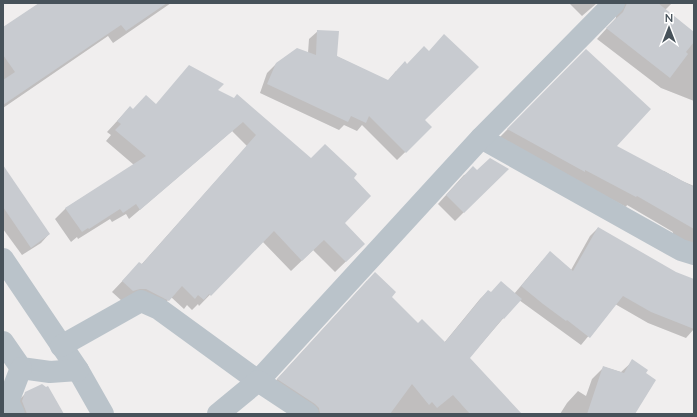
<svg xmlns="http://www.w3.org/2000/svg" width="697" height="417" font-family="Lato,sans-serif">
	<style>
		.shadow { fill: #0003 }
		.building { fill: #c8cbd0 }
		.lines { fill: none; stroke-linecap: round; stroke-linejoin: round }
		.minor { stroke: #bac3ca; stroke-width: 22 }
	</style>
	<rect width="100%" height="100%" fill="#f0eeee"/>
	<g class="shadow">
		<polygon points="40,3 171,3 113,43 108,36 3,108 3,28"/>
		<polygon points="569,3 597,3 582,16"/>
		<polygon points="611,3 672,3 665,10 694,34 694,101 661,88 597,39 616,18 616,10"/>
		<polygon points="318,31 336,56 388,81 396,71 424,120 431,127 397,160 362,125 357,131 344,125 339,130 260,93 267,73 276,64 308,53 309,39"/>
		<polygon points="586,50 615,146 662,173 664,171 682,181 694,186 694,246 671,238 673,232 627,205 626,207 498,139"/>
		<polygon points="190,66 217,90 311,159 352,178 343,223 364,244 335,272 313,250 291,271 262,241 199,306 198,304 192,310 187,305 184,309 171,297 157,311 122,301 112,292 129,274 141,265 247,146 232,131 129,219 126,214 112,222 110,219 78,239 77,237 71,242 55,219 66,208 134,165 106,141 111,135 107,132 130,107 133,110 156,105"/>
		<polygon points="3,167 49,234 41,243 22,255 3,229"/>
		<polygon points="507,169 455,221 438,204 464,175 477,172"/>
		<polygon points="598,228 694,284 694,329 686,338 648,323 615,304 581,345 519,300 469,358 505,414 309,414 270,387 367,281 390,297 418,324 444,343 480,299 488,291 491,293 501,282 514,294 542,261 571,270 590,236"/>
		<polygon points="633,361 634,414 560,414 567,403 578,391 586,396 592,379 604,367 621,372"/>
		<polygon points="26,393 63,414 14,414 16,403"/>
	</g>
	<g class="building">
		<polygon points="39,3 167,3 126,31 121,25 3,105 3,80 15,72 3,55 3,27"/>
		<polygon points="627,3 658,3 694,32 694,42 686,52 688,54 670,78 606,28 623,12"/>
		<polygon points="317,30 339,31 337,56 388,80 405,61 407,64 424,46 429,51 444,34 479,67 425,120 432,127 406,153 369,116 366,123 351,116 348,122 267,84 276,63 297,48 316,55"/>
		<polygon points="586,49 651,109 617,146 694,187 694,229 637,196 636,197 585,170 585,172 507,129"/>
		<polygon points="189,65 224,84 218,90 234,98 237,94 311,158 325,144 357,174 354,178 371,196 345,223 365,244 346,262 324,240 302,261 274,231 211,296 209,294 204,300 198,295 195,299 182,286 169,301 146,289 140,289 133,291 122,281 139,262 142,264 256,135 243,122 140,210 136,204 123,213 120,209 89,229 88,228 82,232 65,208 146,156 115,130 121,124 117,121 130,106 133,109 146,95 156,104"/>
		<polygon points="490,158 509,169 464,213 446,195 473,166 477,170"/>
		<polygon points="3,165 50,234 31,248 3,207"/>
		<polygon points="598,227 676,272 694,279 694,329 651,312 623,296 590,338 567,320 566,321 543,304 521,286 550,251 573,271"/>
		<polygon points="375,272 396,292 392,297 418,323 422,319 445,342 488,290 491,292 501,281 522,299 504,319 503,318 470,358 522,414 470,414 453,395 437,408 432,402 429,405 412,384 390,414 320,414 319,408 315,404 277,379"/>
		<polygon points="632,359 648,370 646,373 656,380 635,414 587,414 603,366 624,373"/>
		<polygon points="42,384 46,387 48,386 64,414 27,414 22,401 25,392"/>
	</g>
	<g class="lines">
		<g class="minor">
			<polyline points="481,138 681,250 694,254"/>
			<polyline points="3,259 78,370 103,414"/>
			<polyline points="3,342 21,368 50,372 78,370"/>
			<polyline points="61,346 141,301 159,309 258,381 481,138 614,3"/>
			<polyline points="14,414 8,402 21,368"/>
			<polyline points="218,414 258,381 308,414"/>
		</g>
	</g>
	<rect width="697" height="417" fill="none" stroke="#47525a" stroke-width="8"/>
	<g transform="translate(669 28)" stroke="#ffffff" stroke-width="3" paint-order="stroke">
	<path d="M0-3L7 15L0 10L-7 15Z" fill="#47525a"/>
	<text y="-6" font-size="11" font-weight="bold" text-anchor="middle" fill="#47525a">N</text>
	</g>
</svg>
